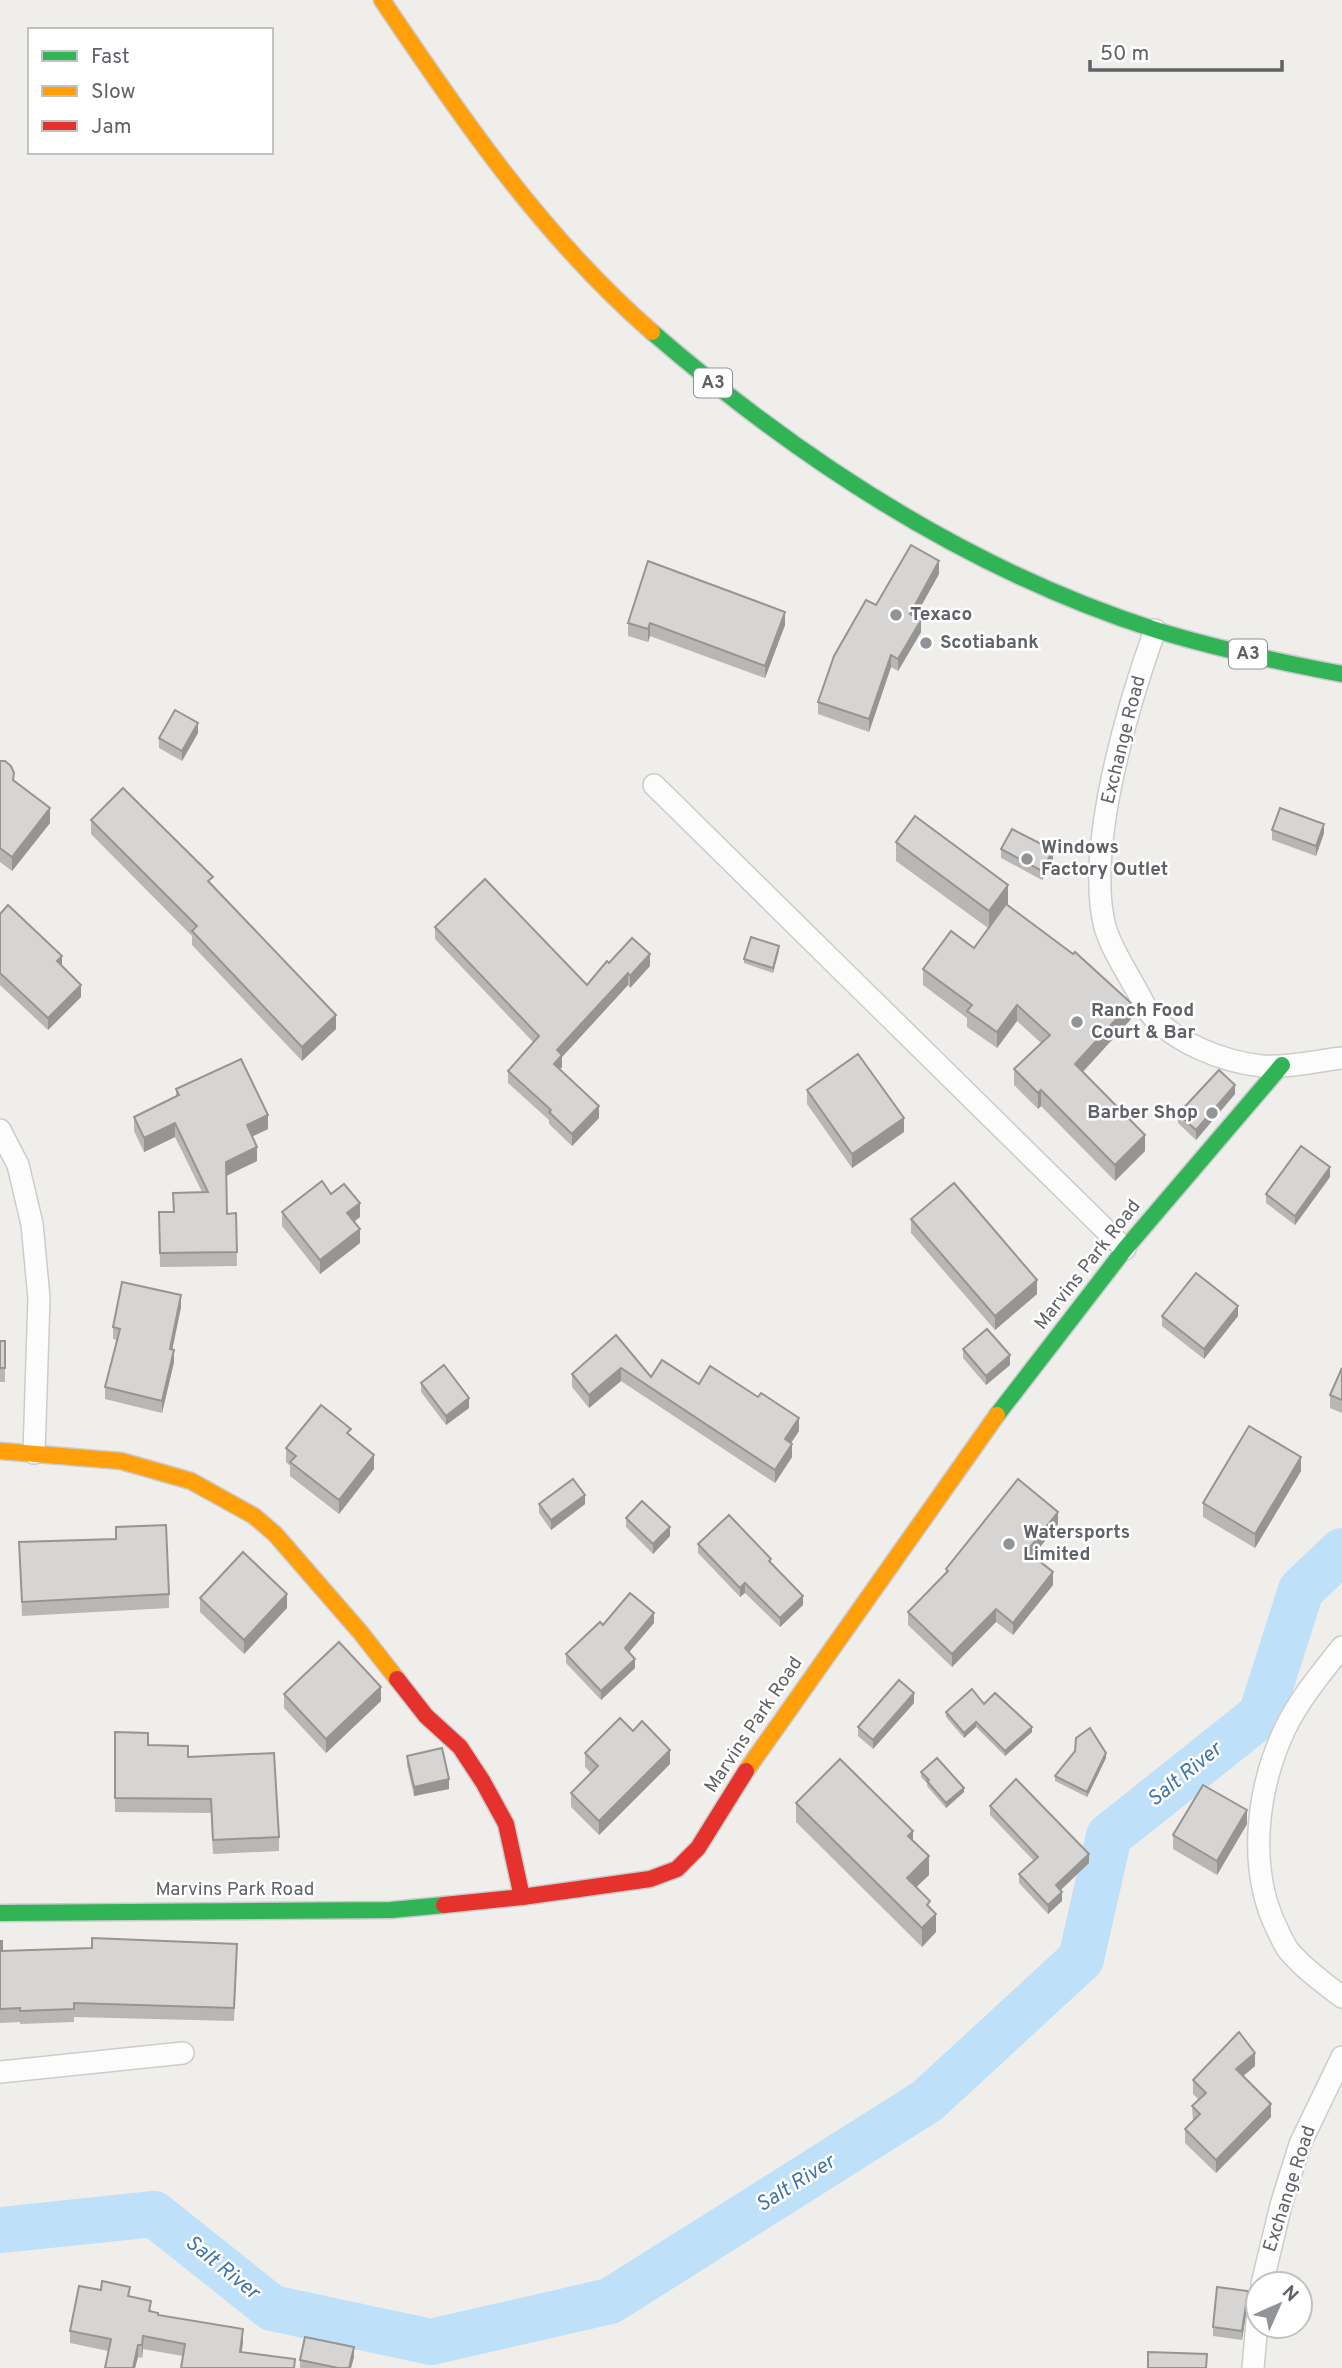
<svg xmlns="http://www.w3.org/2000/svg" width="1342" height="2368" font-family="Overpass,sans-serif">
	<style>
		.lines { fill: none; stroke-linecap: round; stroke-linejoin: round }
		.river { stroke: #bfe0f9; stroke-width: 46 }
		.street-casing { stroke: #cbcccc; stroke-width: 24 }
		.fast-casing { stroke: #cacacb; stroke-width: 19 }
		.slow-casing { stroke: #cacacb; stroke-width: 19 }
		.jam-casing { stroke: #cacacb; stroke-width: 19 }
		.street { stroke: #fdfcfc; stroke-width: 21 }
		.fast { stroke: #30b455; stroke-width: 16 }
		.slow { stroke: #ff9f0a; stroke-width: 16 }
		.jam { stroke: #e5322d; stroke-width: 16 }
		.wall { fill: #b8b7b5 }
		.shaded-wall { fill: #969594 }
		.building { fill: #d6d5d3; stroke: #969594; stroke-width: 2 }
		.poi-dot { fill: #919496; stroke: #fff; stroke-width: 2.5 }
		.labels { text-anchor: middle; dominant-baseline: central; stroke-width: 5; stroke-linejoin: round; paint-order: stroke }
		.shield { fill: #fff; stroke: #8f9295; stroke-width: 2 }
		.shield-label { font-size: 18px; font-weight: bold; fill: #5f6368 }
		.poi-label { font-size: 19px; font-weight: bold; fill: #5f6368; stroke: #fff; text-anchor: start }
		.street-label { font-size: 19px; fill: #5f6368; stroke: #fff }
		.water-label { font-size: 21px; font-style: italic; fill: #4174aa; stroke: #fff }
	</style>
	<rect width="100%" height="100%" fill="#efeeea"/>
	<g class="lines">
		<polyline class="river" points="0,2230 154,2214 272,2308 431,2342 610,2301 927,2101 1081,1959 1109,1836 1261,1715 1301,1590 1342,1551"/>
		<g class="street-casing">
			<g id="street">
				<path d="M1155,630C1128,705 1085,849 1105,927C1111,948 1125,969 1136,989C1140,996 1144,1005 1149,1012C1174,1043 1224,1062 1262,1066C1288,1068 1316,1061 1342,1058"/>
				<polyline points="654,785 1125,1249"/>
				<polyline points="0,1130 18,1165 32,1224 39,1298 34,1453"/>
				<path d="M1342,1647C1321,1673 1298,1701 1284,1731C1256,1792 1247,1872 1279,1933C1282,1939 1285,1946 1289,1951C1304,1969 1324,1983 1342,1997"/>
				<polyline points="0,2072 183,2053"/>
				<polyline points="1262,2284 1281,2205 1300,2144 1342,2057"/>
				<polyline points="1253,2368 1258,2312"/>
			</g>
		</g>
		<g class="fast-casing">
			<g id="fast">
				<path d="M652,332C800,460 968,570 1156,630C1217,649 1279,662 1342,674"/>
				<polyline points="997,1415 1125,1249 1282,1065"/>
				<polyline points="0,1913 391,1910 444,1905"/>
			</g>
		</g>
		<g class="slow-casing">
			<g id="slow">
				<path d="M382,0C462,119 543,237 652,332"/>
				<polyline points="0,1451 121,1461 191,1481 254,1516 275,1534 361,1633 397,1679"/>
				<polyline points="746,1771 997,1415"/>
			</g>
		</g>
		<g class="jam-casing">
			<g id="jam">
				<polyline points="397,1679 426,1716 460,1747 483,1782 506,1824 522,1897"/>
				<polyline points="444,1905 522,1897 650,1879 677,1869 698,1848 746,1771"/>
			</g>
		</g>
		<use href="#street" class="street"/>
		<use href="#fast" class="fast"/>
		<use href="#slow" class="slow"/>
		<use href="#jam" class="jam"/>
	</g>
	<g class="wall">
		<polygon points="939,574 915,616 921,632 898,671 891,667 869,732 818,714 818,702 876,605"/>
		<polygon points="628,623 785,625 765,678 650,636 648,642 628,636"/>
		<polygon points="198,733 182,761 159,748 159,738"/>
		<polygon points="0,761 14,781 50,823 12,871 0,862"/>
		<polygon points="91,820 213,885 336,1029 302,1061 192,945 192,936 91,834"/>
		<polygon points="1272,830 1324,833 1316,856 1272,840"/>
		<polygon points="896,842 1008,903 1007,905 1131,1019 1083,1072 1145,1151 1115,1181 1041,1106 1038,1109 1014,1085 1014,1069 1041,1043 1017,1021 997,1048 967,1027 967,1018 923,985 923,969 974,948 988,928 896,861"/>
		<polygon points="1001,849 1053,860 1042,880 1001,858"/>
		<polygon points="0,914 62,966 81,997 48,1030 0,985"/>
		<polygon points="435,927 587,985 609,963 650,966 630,988 628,985 562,1057 562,1067 560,1069 599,1118 572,1146 549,1124 549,1120 508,1083 508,1071 534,1043 435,939"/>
		<polygon points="779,950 773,973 744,963 744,959"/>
		<polygon points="176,1089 268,1129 252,1136 257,1161 226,1176 227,1214 236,1213 237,1266 160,1267 159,1212 173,1212 202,1192 175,1137 144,1152 134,1131 134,1117 176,1097"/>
		<polygon points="807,1090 904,1132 852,1168 807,1104"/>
		<polygon points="1235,1094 1196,1140 1178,1123 1178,1114"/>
		<polygon points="1330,1177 1295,1225 1266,1203 1266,1194"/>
		<polygon points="331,1194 360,1217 354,1222 360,1243 320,1274 282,1226 282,1212"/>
		<polygon points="911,1219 1037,1294 995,1330 911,1233"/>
		<polygon points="181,1307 172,1349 174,1362 162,1413 105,1399 105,1387 117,1340 113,1339 113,1327"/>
		<polygon points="1162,1316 1238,1316 1204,1359 1162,1326"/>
		<polygon points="616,1335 651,1377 699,1384 799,1431 791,1443 792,1457 775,1483 621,1381 589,1408 572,1387 572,1374"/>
		<rect x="0" y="1341" width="5" height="41"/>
		<polygon points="963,1349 1010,1365 986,1385 963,1358"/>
		<polygon points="1342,1368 1342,1413 1330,1408 1330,1395"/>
		<polygon points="421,1383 469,1408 446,1425 421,1392"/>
		<polygon points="351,1436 374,1469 339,1514 290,1476 290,1466 286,1462 286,1448"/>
		<polygon points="1301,1471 1255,1548 1203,1517 1203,1503"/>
		<polygon points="539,1504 585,1504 551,1530 539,1513"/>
		<polygon points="626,1518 670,1536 653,1554 626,1527"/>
		<polygon points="1058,1524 1033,1556 1053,1585 1013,1635 996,1622 952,1667 908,1625 908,1612 946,1573 946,1569"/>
		<polygon points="116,1539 169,1594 169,1608 22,1616 19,1542"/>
		<polygon points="698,1544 771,1563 803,1605 780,1627 745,1593 740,1597 698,1553"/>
		<polygon points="200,1598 287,1608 244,1654 200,1612"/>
		<polygon points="654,1623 629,1652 635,1668 601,1700 566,1663 566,1654 603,1625"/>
		<polygon points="284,1694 381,1701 326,1753 284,1708"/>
		<polygon points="914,1703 873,1749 858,1736 858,1727"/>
		<polygon points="984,1704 1032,1732 1005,1756 976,1727 964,1738 946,1717 946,1712"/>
		<polygon points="633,1731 670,1764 599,1835 571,1807 571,1793 591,1773 585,1767 585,1753"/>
		<polygon points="115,1732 148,1745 188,1757 279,1837 279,1851 213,1854 211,1813 115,1812"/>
		<polygon points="407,1756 449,1789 414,1796 407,1765"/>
		<polygon points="1106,1758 1087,1797 1055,1781 1055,1776"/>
		<polygon points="921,1772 964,1792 946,1808 927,1786 927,1783 921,1777"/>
		<polygon points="796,1803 913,1841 929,1875 916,1887 930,1908 936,1932 922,1947 796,1822"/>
		<polygon points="990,1806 1089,1863 1061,1890 1062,1901 1048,1914 1019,1883 1019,1874 1034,1861 990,1815"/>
		<polygon points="1247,1824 1217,1875 1173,1849 1173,1835"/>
		<polygon points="0,1941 2,1951 237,1958 234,2021 74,2017 74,2022 20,2024 20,2022 0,2023"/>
		<polygon points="1255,2066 1243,2076 1271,2117 1216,2173 1185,2143 1185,2129 1193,2121 1192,2106 1199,2100 1193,2094 1193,2080"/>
		<polygon points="130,2296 158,2315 243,2341 242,2352 295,2368 183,2356 143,2349 142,2358 138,2357 135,2368 105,2368 108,2351 70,2343 70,2331"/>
		<polygon points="1248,2301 1242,2340 1213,2336 1213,2327"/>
		<polygon points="354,2357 351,2368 300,2368 300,2360"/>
	</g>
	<g class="shaded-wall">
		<polygon points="939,561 939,574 910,626 910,614"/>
		<polygon points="785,612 785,625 765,678 765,666"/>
		<polygon points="921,620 921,632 898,671 898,659"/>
		<polygon points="650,623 650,636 648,642 648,629"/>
		<polygon points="891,655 891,667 869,732 869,719"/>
		<polygon points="198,723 198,733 182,761 182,751"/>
		<polygon points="50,808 50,823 12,871 12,857"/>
		<polygon points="1324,824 1324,833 1316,856 1316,846"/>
		<polygon points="1053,850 1053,860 1042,880 1042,871"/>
		<polygon points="1008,885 1008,903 989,929 989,911"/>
		<polygon points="779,946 779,950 773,973 773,968"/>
		<polygon points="650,954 650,966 630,988 630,976"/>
		<polygon points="62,956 62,968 57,961"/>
		<polygon points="628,973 628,985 562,1057 562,1067 554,1076 554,1064 557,1050"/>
		<polygon points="81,985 81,997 48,1030 48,1018"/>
		<polygon points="1131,1003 1131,1019 1075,1080 1075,1064"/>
		<polygon points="1017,1005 1017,1021 997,1048 997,1032"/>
		<polygon points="336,1015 336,1029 302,1061 302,1047"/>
		<polygon points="1235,1085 1235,1094 1196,1140 1196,1130"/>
		<polygon points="1041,1090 1041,1106 1038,1109 1038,1093"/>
		<polygon points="599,1106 599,1118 572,1146 572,1134"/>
		<polygon points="268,1115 268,1129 247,1139 247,1125"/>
		<polygon points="904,1118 904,1132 852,1168 852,1154"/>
		<polygon points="175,1123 175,1137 144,1152 144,1138"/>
		<polygon points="1145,1135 1145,1151 1115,1181 1115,1165"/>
		<polygon points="257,1147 257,1161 226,1176 226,1162"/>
		<polygon points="1330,1167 1330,1177 1295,1225 1295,1216"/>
		<polygon points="360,1203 360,1217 347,1227 347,1213"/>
		<polygon points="360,1229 360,1243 320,1274 320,1260"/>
		<polygon points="1037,1280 1037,1294 995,1330 995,1316"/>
		<polygon points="181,1295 181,1307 170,1361 170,1349"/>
		<polygon points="1238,1306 1238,1316 1204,1359 1204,1349"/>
		<polygon points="174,1350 174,1362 162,1413 162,1401"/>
		<polygon points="1010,1355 1010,1365 986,1385 986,1376"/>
		<polygon points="621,1368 621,1381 589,1408 589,1395"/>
		<polygon points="469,1398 469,1408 446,1425 446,1416"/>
		<polygon points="799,1418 799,1431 785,1452 785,1439"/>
		<polygon points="792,1444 792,1457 775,1483 775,1470"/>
		<polygon points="374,1455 374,1469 339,1514 339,1500"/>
		<polygon points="1301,1457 1301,1471 1255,1548 1255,1534"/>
		<polygon points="585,1495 585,1504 551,1530 551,1520"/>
		<polygon points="1058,1512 1058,1524 1027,1564 1027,1551"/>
		<polygon points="670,1527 670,1536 653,1554 653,1544"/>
		<polygon points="1053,1572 1053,1585 1013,1635 1013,1623"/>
		<polygon points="745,1583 745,1593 740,1597 740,1588"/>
		<polygon points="287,1594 287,1608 244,1654 244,1640"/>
		<polygon points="803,1596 803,1605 780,1627 780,1618"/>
		<polygon points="996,1609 996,1622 952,1667 952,1654"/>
		<polygon points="654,1613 654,1623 625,1657 625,1648"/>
		<polygon points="635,1659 635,1668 601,1700 601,1691"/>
		<polygon points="381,1687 381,1701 326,1753 326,1739"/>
		<polygon points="914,1693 914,1703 873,1749 873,1740"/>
		<polygon points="976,1722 976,1727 964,1738 964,1733"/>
		<polygon points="1032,1727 1032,1732 1005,1756 1005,1751"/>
		<polygon points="670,1750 670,1764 599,1835 599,1821"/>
		<polygon points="1106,1753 1106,1758 1087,1797 1087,1792"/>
		<polygon points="449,1779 449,1789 414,1796 414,1787"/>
		<polygon points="964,1788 964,1792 946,1808 946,1803"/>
		<polygon points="1247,1810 1247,1824 1217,1875 1217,1861"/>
		<polygon points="913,1831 913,1849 908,1836"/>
		<polygon points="1089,1854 1089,1863 1056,1894 1056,1885"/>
		<polygon points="929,1856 929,1875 907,1896 907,1878"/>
		<polygon points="1062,1892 1062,1901 1048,1914 1048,1905"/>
		<polygon points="936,1914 936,1932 922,1947 922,1928"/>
		<polygon points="1255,2053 1255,2066 1236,2082 1236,2069"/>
		<polygon points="1271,2104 1271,2117 1216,2173 1216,2160"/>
		<polygon points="1248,2291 1248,2301 1242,2340 1242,2331"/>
		<polygon points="243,2329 243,2341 240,2364 240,2352"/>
		<polygon points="143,2336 143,2349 142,2358 142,2345"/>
		<polygon points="138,2345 138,2357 135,2368 133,2368"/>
		<polygon points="354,2347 354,2357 351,2368 349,2368"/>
	</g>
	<g class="building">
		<polygon points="911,545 939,561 910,614 921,620 898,659 891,655 869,719 818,702 834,656 866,600 876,605"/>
		<polygon points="648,561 785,612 765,666 650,623 648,629 628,623"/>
		<polygon points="175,710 198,723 182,751 159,738"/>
		<polygon points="0,761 5,761 11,766 14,773 13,780 50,808 12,857 0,848"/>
		<polygon points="123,788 213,877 208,881 336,1015 302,1047 192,931 197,926 91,820"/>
		<polygon points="1280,808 1324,824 1316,846 1272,830"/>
		<polygon points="915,816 1008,885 989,911 896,842"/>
		<polygon points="1012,829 1053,850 1042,871 1001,849"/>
		<polygon points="485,879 587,985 607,961 609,963 632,938 650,954 630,976 628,973 557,1050 562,1055 554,1064 599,1106 572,1134 549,1112 551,1110 508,1071 539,1036 435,927"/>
		<polygon points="1006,904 1073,954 1075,952 1131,1003 1075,1064 1145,1135 1115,1165 1041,1090 1038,1093 1014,1069 1050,1035 1017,1005 997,1032 967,1011 972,1005 923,969 951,931 974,948"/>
		<polygon points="8,905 62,956 57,961 81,985 48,1018 0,973 0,914"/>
		<polygon points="751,937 779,946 773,968 744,959"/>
		<polygon points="858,1054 904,1118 852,1154 807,1090"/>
		<polygon points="241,1059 268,1115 247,1125 257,1147 226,1162 227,1214 236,1213 237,1252 160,1253 159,1212 174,1212 173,1193 208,1192 175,1123 144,1138 134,1117 179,1095 176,1089"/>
		<polygon points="1219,1070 1235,1085 1196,1130 1178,1114"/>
		<polygon points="1301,1146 1330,1167 1295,1216 1266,1194"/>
		<polygon points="322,1181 331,1194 344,1184 360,1203 347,1213 360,1229 320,1260 282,1212"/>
		<polygon points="954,1183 1037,1280 995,1316 911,1219"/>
		<polygon points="1196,1273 1238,1306 1204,1349 1162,1316"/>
		<polygon points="122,1282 181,1295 170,1349 174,1350 162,1401 105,1387 120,1329 113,1327"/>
		<polygon points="987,1329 1010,1355 986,1376 963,1349"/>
		<polygon points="616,1335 651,1377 662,1360 699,1384 710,1366 758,1397 761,1393 799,1418 785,1439 792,1444 775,1470 621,1368 589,1395 572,1374"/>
		<rect x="0" y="1341" width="5" height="27"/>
		<polygon points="444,1365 469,1398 446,1416 421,1383"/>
		<polygon points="1342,1368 1342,1400 1330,1395"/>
		<polygon points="321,1405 351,1429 347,1433 374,1455 339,1500 290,1462 296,1456 286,1448"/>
		<polygon points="1249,1426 1301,1457 1255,1534 1203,1503"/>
		<polygon points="573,1479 585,1495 551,1520 539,1504"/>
		<polygon points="1018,1479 1058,1512 1027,1551 1053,1572 1013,1623 996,1609 952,1654 908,1612 948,1571 946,1569"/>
		<polygon points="642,1501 670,1527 653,1544 626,1518"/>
		<polygon points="729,1515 771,1559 769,1561 803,1596 780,1618 745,1583 740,1588 698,1544"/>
		<polygon points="166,1525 169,1594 22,1602 19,1542 116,1539 116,1527"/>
		<polygon points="243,1552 287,1594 244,1640 200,1598"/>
		<polygon points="630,1593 654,1613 625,1648 635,1659 601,1691 566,1654 600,1622 603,1625"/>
		<polygon points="339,1642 381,1687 326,1739 284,1694"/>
		<polygon points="899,1680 914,1693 873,1740 858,1727"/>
		<polygon points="972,1689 984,1704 995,1693 1032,1727 1005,1751 976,1722 964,1733 946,1712"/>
		<polygon points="620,1718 633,1731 642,1721 670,1750 599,1821 571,1793 598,1766 585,1753"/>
		<polygon points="1090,1728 1106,1753 1087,1792 1055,1776 1075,1751 1076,1738"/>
		<polygon points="115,1732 148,1733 148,1745 188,1746 188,1757 274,1753 279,1837 213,1840 211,1799 115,1798"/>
		<polygon points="442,1748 449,1779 414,1787 407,1756"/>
		<polygon points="937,1758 964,1788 946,1803 927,1781 929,1780 921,1772"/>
		<polygon points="840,1759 913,1831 908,1836 929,1856 907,1878 930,1901 927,1905 936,1914 922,1928 796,1803"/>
		<polygon points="1016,1779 1089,1854 1056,1885 1062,1892 1048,1905 1019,1874 1038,1857 990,1806"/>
		<polygon points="1203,1785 1247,1810 1217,1861 1173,1835"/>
		<polygon points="92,1938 237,1944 234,2008 74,2003 74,2009 20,2011 20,2008 0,2009 0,1941 2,1941 2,1951 92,1948"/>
		<polygon points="1239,2032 1255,2053 1236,2069 1271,2104 1216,2160 1185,2129 1200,2114 1192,2106 1206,2093 1193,2080"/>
		<polygon points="102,2281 130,2287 128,2296 151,2301 149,2311 158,2313 158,2315 243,2329 240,2352 295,2359 294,2368 181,2368 185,2344 143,2336 142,2345 138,2345 133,2368 105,2368 111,2339 70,2331 79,2286 101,2290"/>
		<polygon points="1217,2287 1248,2291 1242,2331 1213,2327"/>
		<polygon points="305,2337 354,2347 349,2368 338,2368 300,2360"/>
		<polygon points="1148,2352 1207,2354 1206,2368 1148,2368"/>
	</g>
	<g class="poi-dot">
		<circle cx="896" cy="615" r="7"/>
		<circle cx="926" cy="643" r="7"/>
		<circle cx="1027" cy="859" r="7"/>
		<circle cx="1077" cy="1022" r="7"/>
		<circle cx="1212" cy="1113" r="7"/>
		<circle cx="1009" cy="1544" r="7"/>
	</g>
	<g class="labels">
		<g class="shield">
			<rect x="694" y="368.5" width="38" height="29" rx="5"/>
			<rect x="1229" y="639.5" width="38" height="29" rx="5"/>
		</g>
		<g class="shield-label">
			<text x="713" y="383">A3</text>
			<text x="1248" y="654">A3</text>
		</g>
		<g class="poi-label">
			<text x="910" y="615">Texaco</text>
			<text x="940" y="643">Scotiabank</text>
			<text x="1041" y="848">Windows<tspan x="1041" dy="22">Factory Outlet</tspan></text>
			<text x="1091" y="1011">Ranch Food<tspan x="1091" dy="22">Court &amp; Bar</tspan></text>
			<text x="1198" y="1113" text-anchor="end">Barber Shop</text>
			<text x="1023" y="1533">Watersports<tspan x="1023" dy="22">Limited</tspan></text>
		</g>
		<g class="street-label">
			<text transform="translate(1124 740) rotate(-76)">Exchange Road</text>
			<text transform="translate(1088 1265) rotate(-52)">Marvins Park Road</text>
			<text transform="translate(754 1725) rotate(-56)">Marvins Park Road</text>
			<text x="235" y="1890">Marvins Park Road</text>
			<text transform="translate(1290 2189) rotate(-72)">Exchange Road</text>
		</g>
		<g class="water-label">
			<text transform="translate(1185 1775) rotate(-39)">Salt River</text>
			<text transform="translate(796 2184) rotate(-32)">Salt River</text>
			<text transform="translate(222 2268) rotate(39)">Salt River</text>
		</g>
	</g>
	<rect x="28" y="28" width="245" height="126" fill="#ffffff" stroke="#bfc1c3" stroke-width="2"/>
	<rect x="42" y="51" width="35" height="10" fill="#30b455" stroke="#bfc1c3" stroke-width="2"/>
	<text x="91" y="63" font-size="21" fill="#5f6368">Fast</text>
	<rect x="42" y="86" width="35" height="10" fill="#ff9f0a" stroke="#bfc1c3" stroke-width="2"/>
	<text x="91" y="98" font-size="21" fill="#5f6368">Slow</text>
	<rect x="42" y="121" width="35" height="10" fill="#e5322d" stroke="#bfc1c3" stroke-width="2"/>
	<text x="91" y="133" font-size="21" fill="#5f6368">Jam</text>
	<g transform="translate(1279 2305) rotate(45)"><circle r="33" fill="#ffffff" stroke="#bfc1c3" stroke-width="2"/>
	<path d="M0-5L12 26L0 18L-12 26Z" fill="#919496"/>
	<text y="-10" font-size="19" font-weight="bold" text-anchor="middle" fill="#5f6368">N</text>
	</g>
	<path d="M1090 60v10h192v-10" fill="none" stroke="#5f6368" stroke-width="3.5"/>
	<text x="1100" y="60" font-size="21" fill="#5f6368" stroke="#ffffff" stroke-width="5" paint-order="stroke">50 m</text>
</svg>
